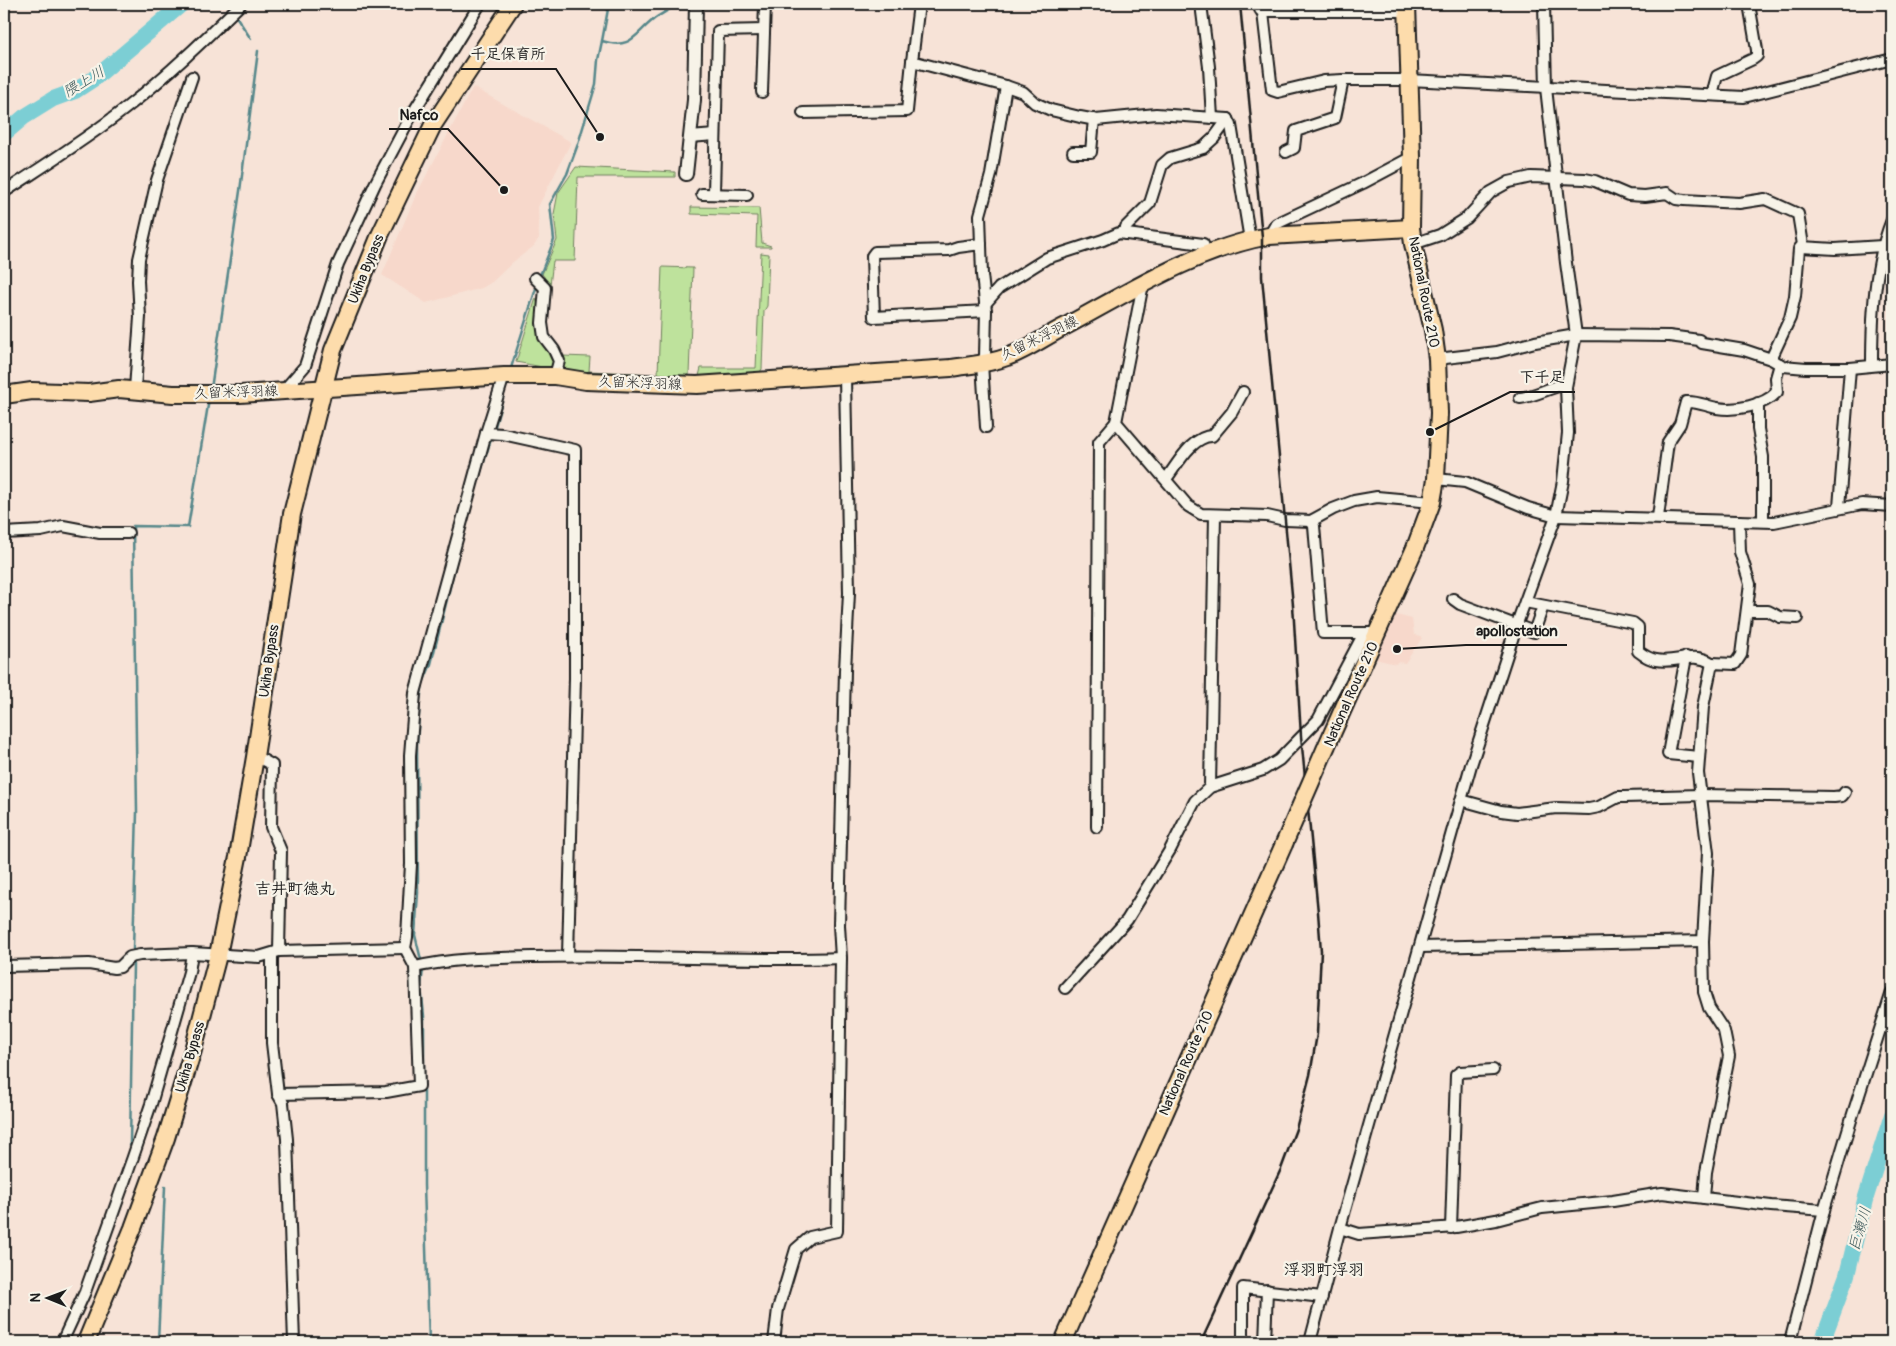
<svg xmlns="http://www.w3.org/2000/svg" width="1896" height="1346" font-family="Pangolin,'Klee One',sans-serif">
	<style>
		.built { fill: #f7d8cb }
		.green { fill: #bee29c; stroke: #6d7f5c }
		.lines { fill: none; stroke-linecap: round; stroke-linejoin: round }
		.stream { stroke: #56878a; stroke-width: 2.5 }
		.river { stroke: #7cced4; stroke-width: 16 }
		.minor-casing { stroke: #1c1c1c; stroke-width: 14 }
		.tertiary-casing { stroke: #1c1c1c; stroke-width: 16 }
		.secondary-casing { stroke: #1c1c1c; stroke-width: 18 }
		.primary-casing { stroke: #1c1c1c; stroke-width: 20 }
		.trunk-casing { stroke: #1c1c1c; stroke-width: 20 }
		.minor { stroke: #f7f3e8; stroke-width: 10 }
		.tertiary { stroke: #f7f3e8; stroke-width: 12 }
		.secondary { stroke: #f7f3e8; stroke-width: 14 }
		.primary { stroke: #fddcac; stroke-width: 16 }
		.trunk { stroke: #fddcac; stroke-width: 16 }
		.rail { stroke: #1c1c1c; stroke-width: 2.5 }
		.trunk-bridge-casing { stroke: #1c1c1c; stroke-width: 20; stroke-linecap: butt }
		.trunk-bridge { stroke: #fddcac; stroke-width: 16 }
		.labels { text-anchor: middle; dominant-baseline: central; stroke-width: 4.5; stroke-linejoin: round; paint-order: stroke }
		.street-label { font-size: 14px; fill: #1c1c1c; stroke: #f7f3e8 }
		.water-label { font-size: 15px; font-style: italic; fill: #3e5a5c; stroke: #f7f3e8 }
		.quarter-label { font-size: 16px; font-weight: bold; fill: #1c1c1c; stroke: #f7f3e8 }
		.leader { fill: none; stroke: #1c1c1c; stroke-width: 2 }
		.callout-dot { fill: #1c1c1c; stroke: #f7f3e8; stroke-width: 2 }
		.callout-label { font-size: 15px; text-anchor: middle; font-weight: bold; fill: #1c1c1c; stroke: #f7f3e8; stroke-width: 4.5; stroke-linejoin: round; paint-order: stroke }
	</style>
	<rect width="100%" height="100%" fill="#f7e3d7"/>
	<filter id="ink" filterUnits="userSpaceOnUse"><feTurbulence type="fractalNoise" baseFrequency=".02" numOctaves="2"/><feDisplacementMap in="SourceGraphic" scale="10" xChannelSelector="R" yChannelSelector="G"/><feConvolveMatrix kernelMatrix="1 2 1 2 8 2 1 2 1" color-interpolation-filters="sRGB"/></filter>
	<g filter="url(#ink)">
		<g class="built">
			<polygon points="473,87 571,142 538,207 539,238 534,246 513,262 492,282 482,288 426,303 382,275 415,197"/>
			<polygon points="1393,614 1412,619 1414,634 1422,638 1405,663 1397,662 1396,664 1375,659"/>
		</g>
		<g class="green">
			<polygon points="576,167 675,172 675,177 578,177 575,261 553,261 550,285 542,274 557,240 554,214 558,193"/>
			<polygon points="691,207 759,208 762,243 771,246 771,247 756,247 757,216 691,214"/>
			<polygon points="761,253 769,254 767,306 764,311 762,369 760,372 699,376 701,368 756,368"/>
			<polygon points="662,267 693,268 689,375 682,377 611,377 563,370 563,356 590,357 589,371 658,374"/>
			<polygon points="536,298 554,357 553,369 516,362"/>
		</g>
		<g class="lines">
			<g class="stream">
				<polyline points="234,13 251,39"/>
				<polyline points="602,41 609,4"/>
				<path d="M539,278L554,240L550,204L567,174L578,144L596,84L598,60L602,41C631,50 634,35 653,20C660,14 669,11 676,4"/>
				<polyline points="511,368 537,285"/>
				<polyline points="211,389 240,191 258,51"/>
				<polyline points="494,430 507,383"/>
				<polyline points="476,488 492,436"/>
				<polyline points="133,949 137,812 133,526 188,527 209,399"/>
				<polyline points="422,964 415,935 418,893 417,745 420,700 423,683 431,664 465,527"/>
				<polyline points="423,969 421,986 424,1016 424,1185 429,1342"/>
				<polyline points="130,1145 133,963"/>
				<polyline points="158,1342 165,1187"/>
			</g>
			<g class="river">
				<polyline points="4,134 24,117 53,99 75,91 95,78 182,4"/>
				<polyline points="1822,1342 1847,1275 1865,1200 1892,1115"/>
			</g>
			<g class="minor-casing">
				<g id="minor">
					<polyline points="919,4 912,61 1006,86 1023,92 1035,103 1051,110 1080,117 1096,120 1156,114 1228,119"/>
					<polyline points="1201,4 1209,67 1212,118"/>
					<polyline points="1262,4 1272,90 1278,92 1324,81 1343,80 1409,80 1744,97 1892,59"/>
					<polyline points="762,92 765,4"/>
					<polyline points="1713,95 1714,87 1717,76 1753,59 1757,56 1757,50 1749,4"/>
					<polyline points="803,113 907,111 912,61"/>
					<polyline points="1228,119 1231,125 1250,240"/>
					<polyline points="690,137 715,135"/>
					<polyline points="1073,152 1091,152 1094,119"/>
					<polyline points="1286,152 1294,148 1296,131 1335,118 1343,80"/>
					<path d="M4,192C45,165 87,139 126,108C167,76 204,40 241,4"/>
					<polyline points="714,193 718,31 764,30"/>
					<polyline points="702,194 747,195"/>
					<polyline points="1125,234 1126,227 1150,203 1162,165 1170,158 1203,148 1214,138 1228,119"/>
					<polyline points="1269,236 1276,224 1363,183 1412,157"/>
					<polyline points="981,244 958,247 949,250 875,252 872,256 874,317 986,311"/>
					<polyline points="1413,244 1440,235 1467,218 1491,192 1509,182 1531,177 1585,179 1595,181 1628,195 1645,196 1667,193 1676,199 1684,200 1739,203 1765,199 1798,214 1803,245 1799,249 1795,296 1790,318 1771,359"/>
					<polyline points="1801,247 1835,249 1882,246"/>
					<polyline points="535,278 545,288 542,323 544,337 554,350 559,361 555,376"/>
					<polyline points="1143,284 1116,422 1188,506 1201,514 1267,516 1285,520 1311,521 1333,509 1354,501 1377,497 1432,502"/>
					<polyline points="985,304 999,288 1047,258 1103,240 1119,233 1203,244 1207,255"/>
					<polyline points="1437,359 1497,352 1535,342 1576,335 1669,336 1699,340 1702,343 1744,350 1771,359 1783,366 1806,368 1850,368 1892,364"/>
					<path d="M1872,365C1872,317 1874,264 1892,220"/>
					<polyline points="135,389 140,317 138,281 139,259 157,180 192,77"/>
					<polyline points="284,390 305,366 338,264 375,184 411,116 480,4"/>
					<path d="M1520,398C1536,396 1550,387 1566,384"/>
					<polyline points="1758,403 1758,429 1763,457 1763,521"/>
					<polyline points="986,427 982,363 985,356 986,311 982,275 980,215 991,175 1006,86"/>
					<polyline points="486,433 503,434 575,450 575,678 568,956"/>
					<path d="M1166,479C1177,465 1192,436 1212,436L1232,412L1243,392"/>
					<polyline points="1436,479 1465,482 1528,508 1556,516 1774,522 1862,504 1892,506"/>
					<polyline points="1839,507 1850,368"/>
					<path d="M1658,517L1668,442L1680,424L1686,402C1697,401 1706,406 1717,408C1735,411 1764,406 1777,392L1776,378L1780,364"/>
					<polyline points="1311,521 1314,526 1323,633 1364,633"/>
					<polyline points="4,533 41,531 63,526 100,533 128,533"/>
					<polyline points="1453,599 1460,604 1534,632 1543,606"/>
					<path d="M1525,602L1633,623L1638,627V651C1643,655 1649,659 1656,660C1677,664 1691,651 1712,663"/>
					<polyline points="1747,611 1768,611 1780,617 1797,618"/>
					<polyline points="1686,657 1668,754 1699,757"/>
					<polyline points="263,760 272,765 271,827 281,851 279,951"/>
					<polyline points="1210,787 1215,515"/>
					<polyline points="1461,800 1501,811 1517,813 1556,808 1589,809 1599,807 1618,797 1624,797 1700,795 1834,797 1842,796 1845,792"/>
					<polyline points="1097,827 1099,442 1116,422"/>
					<polyline points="1703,941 1704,992 1709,1008 1724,1031 1729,1056 1706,1172 1704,1198"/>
					<polyline points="1420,947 1703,941 1708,853 1698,773 1703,707 1712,663 1735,664 1741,655 1750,584 1740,552 1739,521"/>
					<polyline points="272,954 272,1043 278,1094 283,1103 287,1139 294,1342"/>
					<polyline points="4,966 89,964 114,968 120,967 130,957 140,955 192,953 259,957 279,951 405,948"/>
					<path d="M415,967C454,958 493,958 532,957C635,954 738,962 841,958"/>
					<polyline points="1065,988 1127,920 1170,850 1195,801 1210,787 1263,770 1279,760 1318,720 1364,633 1378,633"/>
					<polyline points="278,1094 386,1092 419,1086 415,967 405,948 407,937 411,864 410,755 415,693 486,433 504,376"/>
					<polyline points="1340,1228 1359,1234 1456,1227 1496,1220 1542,1208 1613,1201 1662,1193 1771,1206 1824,1210"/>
					<polyline points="1451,1228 1456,1075 1460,1072 1493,1070"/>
					<polyline points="62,1342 85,1292 133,1157 151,1104 189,972 192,953"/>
					<polyline points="774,1342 778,1309 796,1249 810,1237 837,1231 841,958 839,925 845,670 849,593 845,376"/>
					<polyline points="1243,1342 1243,1288 1322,1297"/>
					<polyline points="1265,1342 1267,1290"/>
					<polyline points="1310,1342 1340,1228 1471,765 1519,618 1556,516 1563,481 1568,433 1566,387 1576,335 1566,263 1546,88 1544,4"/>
					<polyline points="1790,1342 1824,1210 1852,1117 1892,992"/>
				</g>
			</g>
			<g class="tertiary-casing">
				<polyline id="tertiary" points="686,174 694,100 696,4"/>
			</g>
			<g class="secondary-casing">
				<polyline id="secondary" points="1262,9 1407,9"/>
			</g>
			<g class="primary-casing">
				<path id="primary" d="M4,395L32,391L89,393L119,389L173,394H240L504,376H555L586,381L697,385L951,368C969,365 989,364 1007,357C1027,350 1046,336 1064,327C1129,292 1196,249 1269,236L1411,228"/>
			</g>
			<g class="trunk-casing">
				<g id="trunk">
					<polyline points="1327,745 1415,548 1432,502 1436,479 1439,413 1437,359 1433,330 1413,244 1411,228 1412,157 1407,4"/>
					<polyline points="86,1342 133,1228 166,1138 193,1050 218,955 238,857 255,757 292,514 333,350 380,235 433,125 513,4"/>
					<polyline points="1063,1342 1284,844"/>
				</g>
			</g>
			<use href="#minor" class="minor"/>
			<use href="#tertiary" class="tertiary"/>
			<use href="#secondary" class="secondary"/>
			<use href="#primary" class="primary"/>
			<use href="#trunk" class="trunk"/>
			<polyline class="rail" points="1201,1342 1281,1169 1296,1129 1310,1075 1317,1034 1321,951 1318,912 1301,736 1293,605 1262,277 1262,237 1240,4"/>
			<g class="trunk-bridge-casing">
				<polyline id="trunk-bridge" points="1284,844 1327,745"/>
			</g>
			<use href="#trunk-bridge" class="trunk-bridge"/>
		</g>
	</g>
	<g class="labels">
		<g class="street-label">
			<text transform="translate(366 269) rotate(-68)">Ukiha Bypass</text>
			<text transform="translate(1424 292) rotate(79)">National Route 210</text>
			<text transform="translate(1039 338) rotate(-26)">久留米浮羽線</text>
			<text transform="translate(640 383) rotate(2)">久留米浮羽線</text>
			<text transform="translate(236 392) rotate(-2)">久留米浮羽線</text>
			<text transform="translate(269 661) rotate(-82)">Ukiha Bypass</text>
			<text transform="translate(1351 694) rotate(-66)">National Route 210</text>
			<text transform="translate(190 1057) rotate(-74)">Ukiha Bypass</text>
			<text transform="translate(1186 1063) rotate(-66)">National Route 210</text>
		</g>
		<g class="water-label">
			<text transform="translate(84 82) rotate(-31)">隈上川</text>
			<text transform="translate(1860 1229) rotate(-74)">巨瀬川</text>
		</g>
		<g class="quarter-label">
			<text x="295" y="889">吉井町徳丸</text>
			<text x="1324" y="1270">浮羽町浮羽</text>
		</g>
	</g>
	<path class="leader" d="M600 137L556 69H461M504 190L448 129H389M1430 432L1510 392H1575M1397 649L1466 645H1567"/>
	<g class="callout-dot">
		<circle cx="600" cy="137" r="5"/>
		<circle cx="504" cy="190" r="5"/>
		<circle cx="1430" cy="432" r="5"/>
		<circle cx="1397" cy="649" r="5"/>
	</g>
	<g class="callout-label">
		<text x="508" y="59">千足保育所</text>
		<text x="419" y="120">Nafco</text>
		<text x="1542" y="382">下千足</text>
		<text x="1517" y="636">apollostation</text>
	</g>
	<rect width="1896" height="1346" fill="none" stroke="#f7f3e8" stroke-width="20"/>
	<rect x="10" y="10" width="1876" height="1326" fill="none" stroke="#1c1c1c" stroke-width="2" filter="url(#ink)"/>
	<g transform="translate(48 1298) rotate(271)" stroke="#f7f3e8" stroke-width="4" paint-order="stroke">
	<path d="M0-4L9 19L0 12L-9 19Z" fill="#1c1c1c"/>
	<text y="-8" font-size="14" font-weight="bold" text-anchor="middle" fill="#1c1c1c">N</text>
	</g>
</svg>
